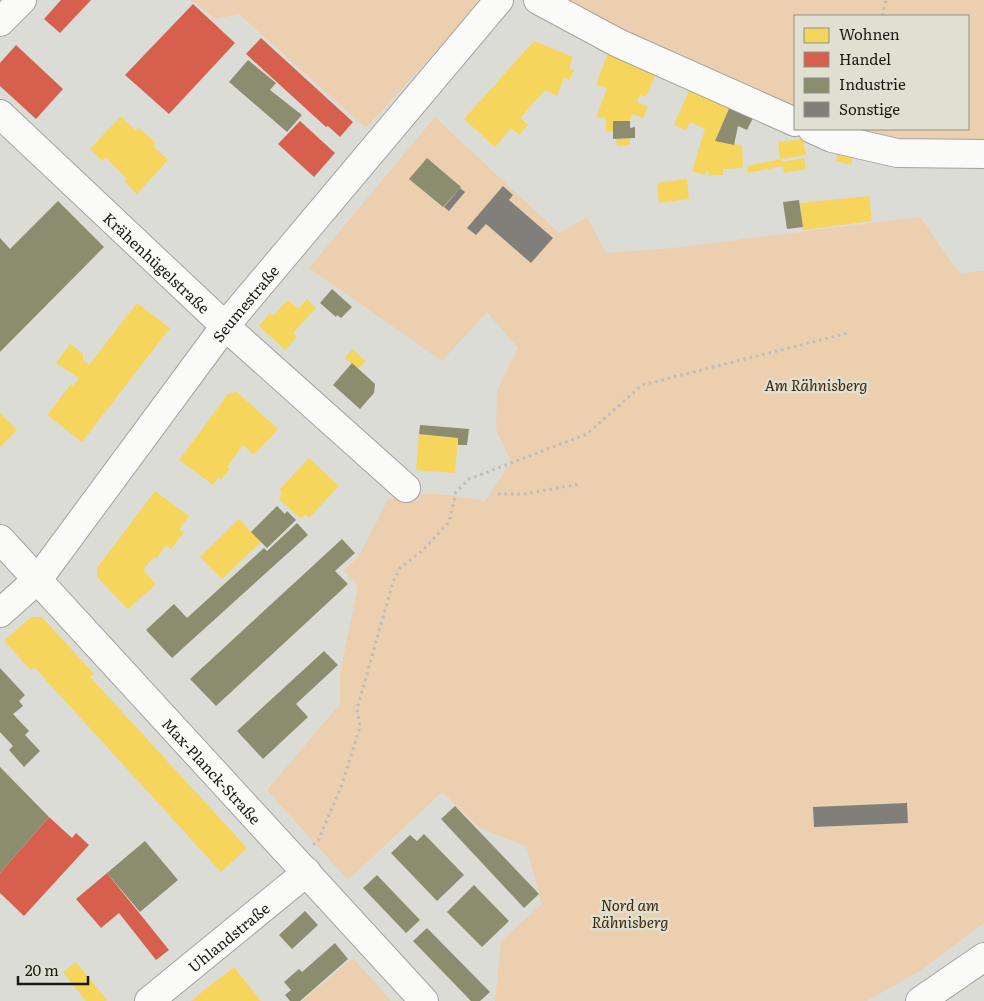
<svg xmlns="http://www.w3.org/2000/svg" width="984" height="1001" font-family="Literata,serif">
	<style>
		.green { fill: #eccfaf }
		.homes { fill: #f6d55c }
		.shops { fill: #d6604d }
		.industry { fill: #8c8c6e }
		.building { fill: #807f7a }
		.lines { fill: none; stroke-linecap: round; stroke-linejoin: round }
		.minor-casing { stroke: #a3a39e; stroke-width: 30 }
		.path { stroke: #bcbcb9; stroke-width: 3; stroke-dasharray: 2.5 4; stroke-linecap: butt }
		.minor { stroke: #fafaf9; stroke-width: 28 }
		.labels { text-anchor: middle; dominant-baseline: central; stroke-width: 5; stroke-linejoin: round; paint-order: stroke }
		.street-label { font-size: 15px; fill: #1a1a15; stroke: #dfe0d2 }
		.park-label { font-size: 15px; font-style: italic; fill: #412708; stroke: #dfe0d2 }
	</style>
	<rect width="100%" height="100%" fill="#dcdcd6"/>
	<g class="green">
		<polygon points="191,0 477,0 474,10 366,128 239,14 216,19"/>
		<polygon points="557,0 984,0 984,147 945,149 831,129 968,129 968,16 795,16 795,113"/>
		<path d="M435,117L559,233L587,217L606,253L673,248L920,217L959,273L984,271V923L918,972L867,1001H495L501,941L542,904L526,846L481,829L442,792L348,880L267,790L340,704V672L358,586L344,571L360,554L388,499C426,491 447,494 485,501L511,462L496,429L497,390L518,348L487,312L442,361L309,268Z"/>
		<polygon points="353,958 391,1001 302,1001"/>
	</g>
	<g class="homes">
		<polygon points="534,41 573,57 569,68 574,70 569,80 564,78 557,96 545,90 520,118 528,125 519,135 511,128 495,147 464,119"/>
		<polygon points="609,51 657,71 646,97 640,95 637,102 648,107 643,118 632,114 630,121 613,121 613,131 606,132 606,118 596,117 607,89 596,84"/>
		<polygon points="691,86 731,104 715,141 742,145 743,168 723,169 723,175 709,176 708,170 704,175 692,171 705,129 690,122 686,130 674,125"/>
		<polygon points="121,116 136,131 139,128 156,143 153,146 168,160 137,194 125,182 127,179 106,158 103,161 90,149"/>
		<polygon points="630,138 630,145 617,146 616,139"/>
		<polygon points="803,139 806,155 780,159 778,142"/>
		<polygon points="839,149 854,153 851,165 836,161"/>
		<polygon points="804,158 806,169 784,173 783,166 748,173 747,166 781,159 782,162"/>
		<polygon points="687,179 689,199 659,203 657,183"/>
		<polygon points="869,196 872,221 803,230 800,203"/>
		<polygon points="307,299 316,308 293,333 297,337 285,350 259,326 270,313 273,316 288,300 298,309"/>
		<polygon points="137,303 170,328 82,442 47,415 71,384 73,386 79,378 56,363 70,344 83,354 83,360 89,365"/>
		<polygon points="352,349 366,361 358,369 345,358"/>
		<polygon points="237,392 278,429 254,455 243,445 227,467 230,469 221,480 218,478 213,485 179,460 228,394"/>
		<polygon points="0,413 17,430 0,447"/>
		<polygon points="419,434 458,438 455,473 416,470"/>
		<polygon points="309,458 339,486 309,518 306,515 300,518 279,499 282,492 279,490"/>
		<polygon points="155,491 189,516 179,529 184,532 171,549 166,545 156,559 154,557 143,570 156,584 128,609 97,577 97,568"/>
		<polygon points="239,519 261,542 222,579 200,557"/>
		<polygon points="31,617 42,617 94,674 90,677 247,848 221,872 34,667 31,670 4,641"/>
		<polygon points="76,962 107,1000 106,1001 86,1001 63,972"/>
		<polygon points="234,967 261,1001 191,1001 202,992"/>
	</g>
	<g class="shops">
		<polygon points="61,0 91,0 60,33 44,19"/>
		<polygon points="193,4 235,43 169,114 125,75"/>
		<polygon points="261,38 353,122 340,137 328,126 326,127 246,54"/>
		<polygon points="16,45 63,89 36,119 0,86 0,63"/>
		<polygon points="300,121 335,153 314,177 278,144"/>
		<polygon points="49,817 72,838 76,833 89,845 24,916 0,893 0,873"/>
		<polygon points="107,873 169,950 156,960 119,913 101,928 76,899"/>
	</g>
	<g class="industry">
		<polygon points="248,60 276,83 270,90 302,115 287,132 229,82"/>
		<polygon points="731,104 755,114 747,130 738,126 734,145 715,141"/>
		<polygon points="613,121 630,121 630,128 635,127 635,138 613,139"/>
		<polygon points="427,158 461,187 443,207 409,179"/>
		<polygon points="799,200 803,227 787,229 783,202"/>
		<polygon points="58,201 104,247 0,352 0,238 10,249"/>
		<polygon points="332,289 352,307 341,318 337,315 336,317 320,303"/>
		<polygon points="352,363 375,384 374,393 360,409 333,385"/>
		<polygon points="420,425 469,429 467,445 458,445 458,438 419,434"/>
		<polygon points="277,506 285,514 287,511 296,520 267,548 251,532"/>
		<polygon points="297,523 308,535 172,658 146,630 174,604 187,618 264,548 267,551"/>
		<polygon points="342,539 355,553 335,571 348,584 216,706 190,679"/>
		<polygon points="324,651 338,665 296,704 308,717 263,759 237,731"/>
		<polygon points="0,668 25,695 19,701 23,706 13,714 29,731 25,735 40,751 24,767 9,750 13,746 0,732"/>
		<polygon points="0,767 49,817 0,873"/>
		<polygon points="455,806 539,894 524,908 441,819"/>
		<polygon points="424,834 464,875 437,901 391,853 410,835 417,841"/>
		<polygon points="145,841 178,880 140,912 107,873"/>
		<polygon points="377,875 420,920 406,933 363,888"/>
		<polygon points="474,885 509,921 482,947 447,912"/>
		<polygon points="305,911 318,925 292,949 279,935"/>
		<polygon points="427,928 490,992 480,1001 471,1001 413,941"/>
		<polygon points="335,943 348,959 300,1001 290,1001 285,995 291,990 284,982 299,969 302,972"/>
	</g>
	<g class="building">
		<polygon points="503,186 513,195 509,200 553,238 531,263 486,224 476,235 467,228"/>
		<polygon points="460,188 465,192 449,211 444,207"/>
		<polygon points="907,803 908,823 814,827 813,807"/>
	</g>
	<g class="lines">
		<g class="minor-casing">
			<g id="minor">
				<polyline points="538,0 618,43 795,122"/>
				<polyline points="0,22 22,0"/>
				<path id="s1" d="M0,114L225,326L406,488"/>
				<polyline points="812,129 832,138 897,153 984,154"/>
				<path id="s2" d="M0,539L424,1001"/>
				<path id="s3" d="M0,613L39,578L225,326L499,0"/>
				<path id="s4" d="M149,1001L307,872"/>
				<polyline points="920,1001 984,957"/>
			</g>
		</g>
		<g class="path">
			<polyline points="882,16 886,0"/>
			<polyline points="498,494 525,494 579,484"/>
			<polyline points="313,845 318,841 341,787 360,727 357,709 393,582 400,568 423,550 449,522 456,492 469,479 587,434 642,385 848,333"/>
		</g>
		<use href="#minor" class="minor"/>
	</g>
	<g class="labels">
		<g class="street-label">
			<text stroke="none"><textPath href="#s1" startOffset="216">Krähenhügelstraße</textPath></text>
			<text stroke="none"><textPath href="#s3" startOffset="396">Seumestraße</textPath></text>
			<text stroke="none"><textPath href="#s2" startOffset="314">Max-Planck-Straße</textPath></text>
			<text stroke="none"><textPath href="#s4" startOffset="102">Uhlandstraße</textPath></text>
		</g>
		<g class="park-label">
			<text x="816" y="384">Am Rähnisberg</text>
			<text x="630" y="904">Nord am<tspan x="630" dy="17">Rähnisberg</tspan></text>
		</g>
	</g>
	<rect x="794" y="15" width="175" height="115" fill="#dfe0d2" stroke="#909186"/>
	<rect x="804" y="28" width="25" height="15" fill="#f6d55c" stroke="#909186"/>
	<text x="839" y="40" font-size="15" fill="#1a1a15">Wohnen</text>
	<rect x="804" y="52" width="25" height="15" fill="#d6604d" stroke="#909186"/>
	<text x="839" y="65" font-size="15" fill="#1a1a15">Handel</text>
	<rect x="804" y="78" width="25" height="15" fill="#8c8c6e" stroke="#909186"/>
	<text x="839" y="90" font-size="15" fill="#1a1a15">Industrie</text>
	<rect x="804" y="102" width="25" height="15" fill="#807f7a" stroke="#909186"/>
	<text x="839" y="115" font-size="15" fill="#1a1a15">Sonstige</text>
	<path d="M18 976v8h70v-8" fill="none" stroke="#1a1a15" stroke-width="2.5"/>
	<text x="25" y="976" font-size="15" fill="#1a1a15" stroke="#dfe0d2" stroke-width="4" paint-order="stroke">20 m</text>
</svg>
